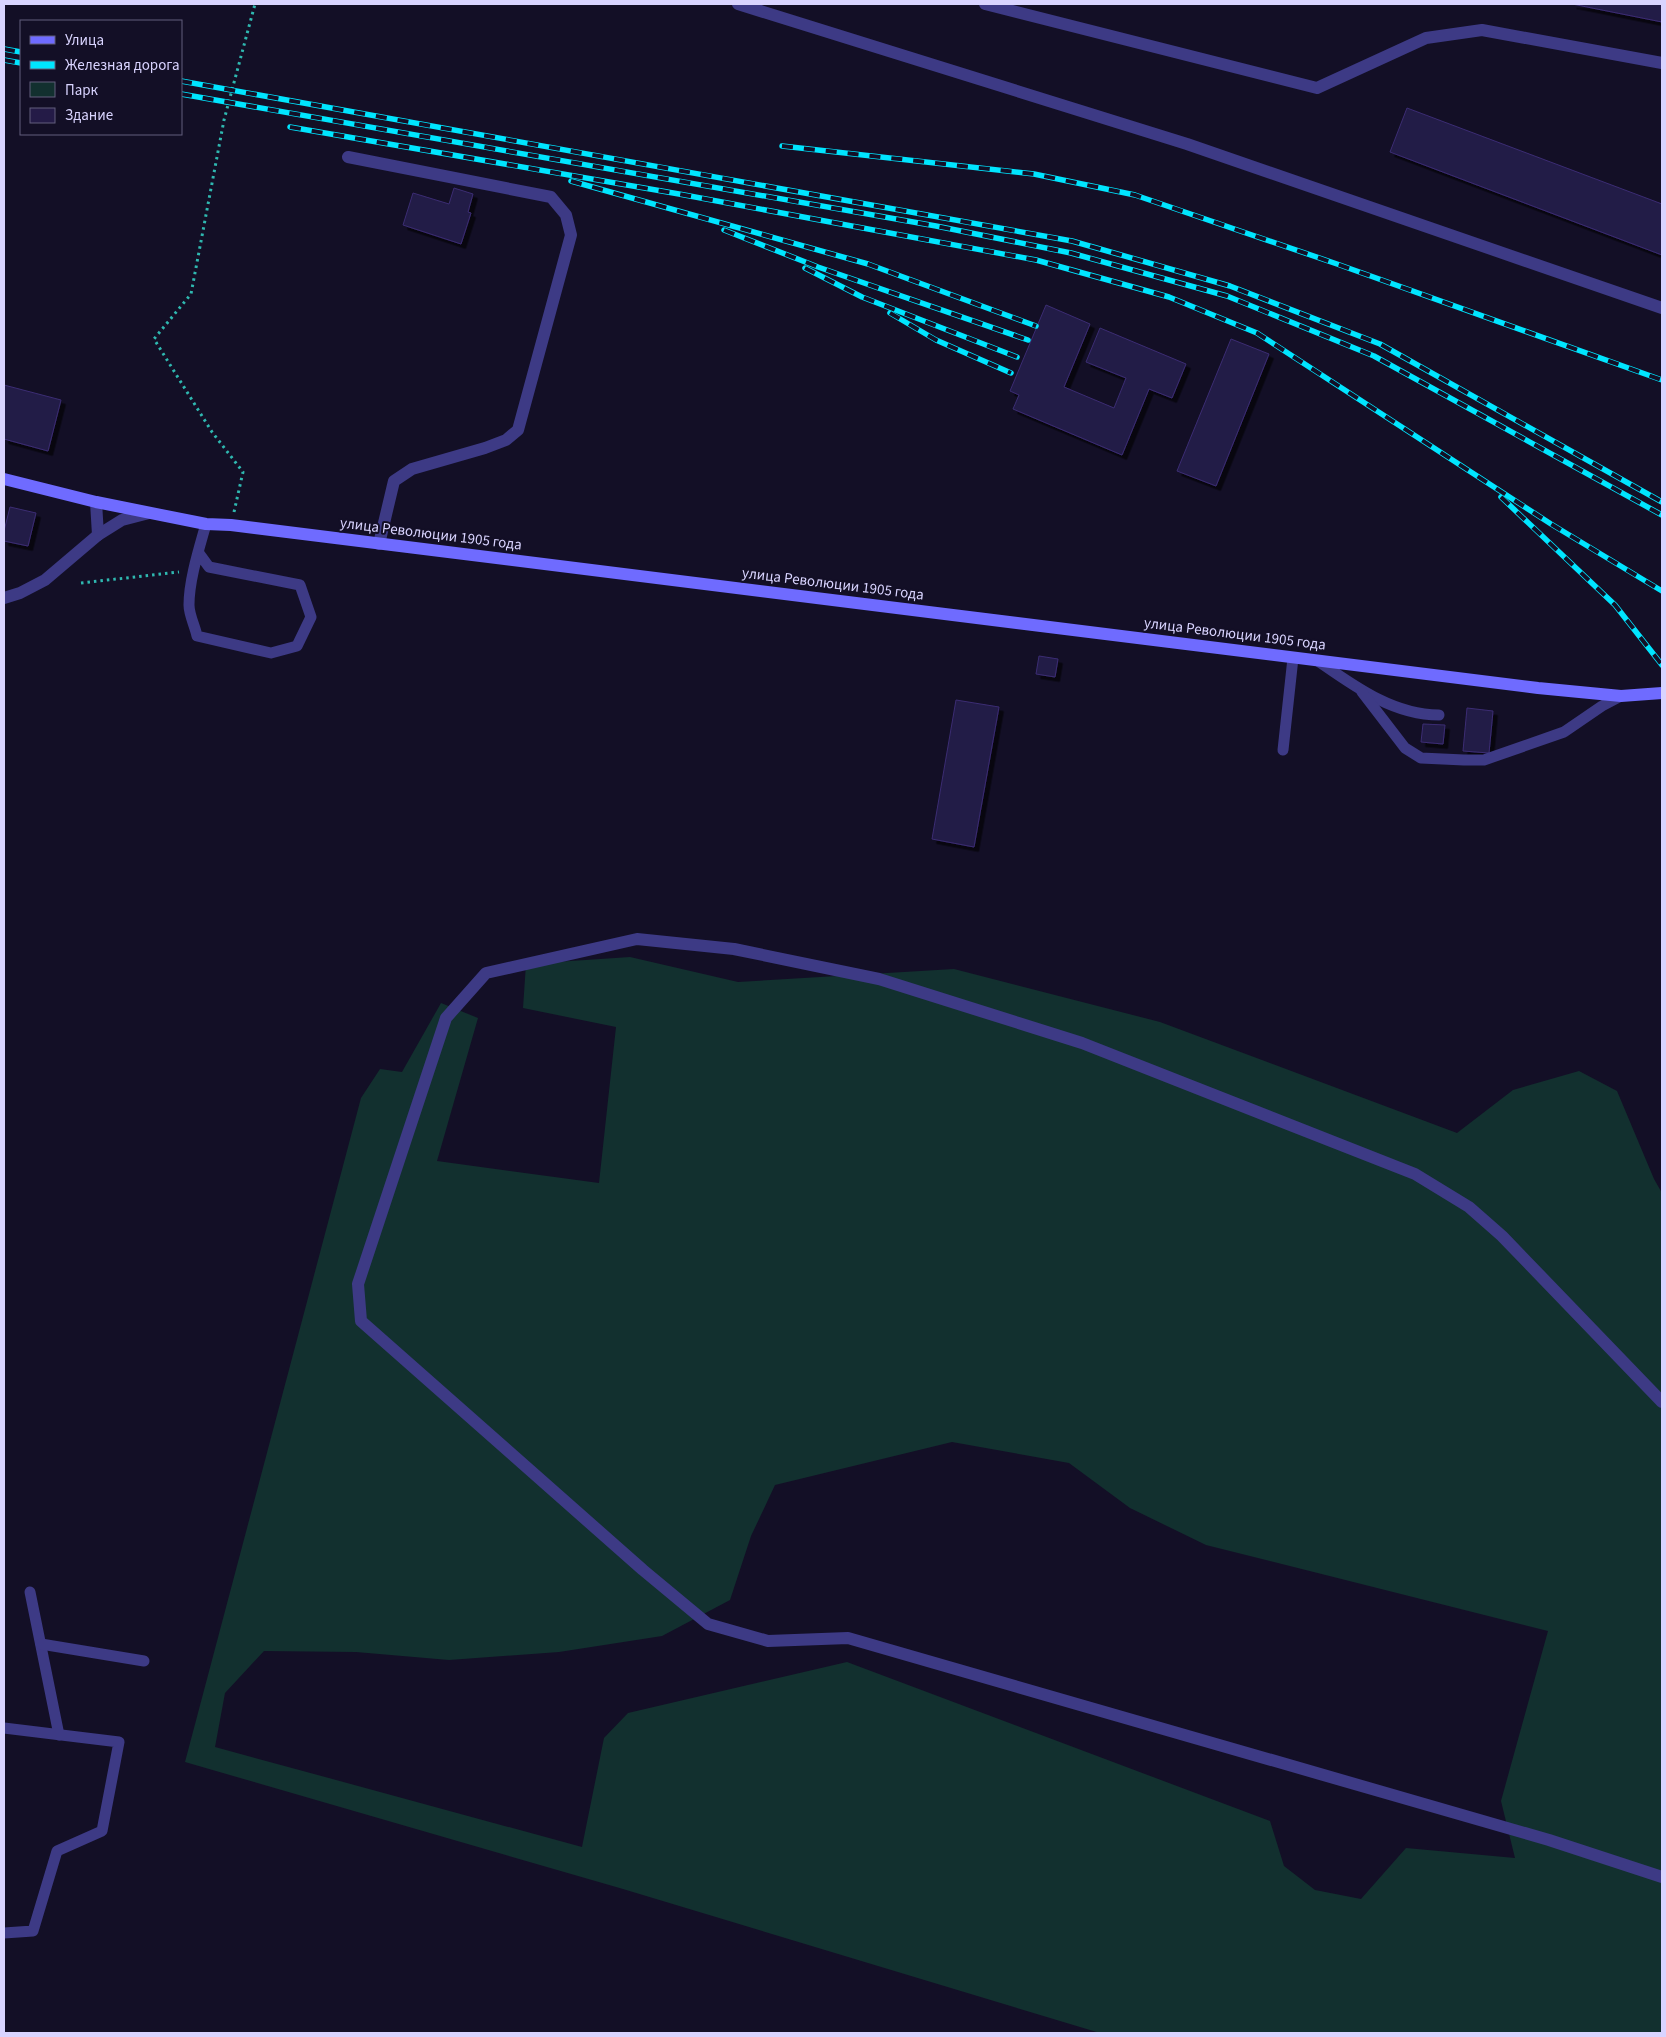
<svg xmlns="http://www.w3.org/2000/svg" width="1666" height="2037" font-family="'Source Sans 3',sans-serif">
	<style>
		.green { fill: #12302f; fill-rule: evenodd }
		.building { fill: #241b47; stroke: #3b2d73; filter: url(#shadow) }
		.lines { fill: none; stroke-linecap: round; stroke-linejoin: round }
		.path { stroke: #2fb8b0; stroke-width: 3; stroke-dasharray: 2.5 4; stroke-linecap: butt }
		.service { stroke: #3d3a85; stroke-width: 11 }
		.minor { stroke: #3d3a85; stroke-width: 12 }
		.tertiary { stroke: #3d3a85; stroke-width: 12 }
		.secondary { stroke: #6f6bff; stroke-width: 12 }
		.rail-casing { stroke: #00e5ff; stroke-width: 5.5 }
		.rail { stroke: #130f26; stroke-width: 4; stroke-dasharray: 11; stroke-linecap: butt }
		.labels { text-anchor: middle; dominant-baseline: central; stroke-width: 4; stroke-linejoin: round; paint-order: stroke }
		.street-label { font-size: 15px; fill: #d9d4ff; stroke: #130f26 }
	</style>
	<defs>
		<filter id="shadow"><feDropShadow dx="4.5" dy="4.5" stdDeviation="0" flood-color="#0009"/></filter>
	</defs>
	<rect width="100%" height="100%" fill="#130f26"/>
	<path class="green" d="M630,957L738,982L954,969L1160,1022L1457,1133L1513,1090L1579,1071L1617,1091L1654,1179L1662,1193V2033H1100L623,1889L185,1762L361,1098L380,1069L402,1072L441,1003L478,1018L437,1161L599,1183L616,1027L523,1008L526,964ZM952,1442L1069,1463L1130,1508L1206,1545L1548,1631L1501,1801L1515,1858L1406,1848L1361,1899L1315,1890L1284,1866L1270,1821L847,1662L628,1713L604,1738L582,1847L215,1747L225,1693L264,1651L356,1652L449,1660L559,1652L662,1636L730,1600L751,1536L775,1485Z"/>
	<g class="building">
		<polygon points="1572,4 1662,4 1662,22"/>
		<polygon points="1407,108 1662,204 1662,255 1390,152"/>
		<polygon points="454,188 473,194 468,212 471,213 461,244 403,225 413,193 449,204"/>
		<polygon points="1046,305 1090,324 1064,387 1114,408 1126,378 1086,362 1100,328 1186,364 1172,398 1149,389 1122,455 1013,409 1019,395 1010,391"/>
		<polygon points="1231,339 1269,354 1216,486 1177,471"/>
		<polygon points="4,385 61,400 48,451 4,439"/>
		<polygon points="10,507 36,513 28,546 4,541 4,531"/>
		<polygon points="1039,656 1058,659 1055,677 1036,674"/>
		<polygon points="956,700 999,707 974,847 932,839"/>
		<polygon points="1467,708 1493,711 1489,753 1463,751"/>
		<polygon points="1423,724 1445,725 1443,744 1421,742"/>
	</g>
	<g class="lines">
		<g class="path">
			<polyline points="234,512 243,472 212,432 154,339 191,294 224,120 255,4"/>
			<polyline points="81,583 179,572"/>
		</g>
		<g class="service">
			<path d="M198,552L209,567L300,585L311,617L297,646L271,653L197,636C195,626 189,615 189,605C189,580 199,549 206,524"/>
			<path d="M1318,661C1354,686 1393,715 1439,715"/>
			<polyline points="1362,692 1405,748 1421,758 1464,760 1484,760 1564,732 1602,706 1621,696"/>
			<polyline points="1283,750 1293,658"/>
			<polyline points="30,1592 59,1735"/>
			<polyline points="41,1644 144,1661"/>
			<polyline points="4,1728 119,1742 102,1831 57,1851 33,1931 4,1933"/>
		</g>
		<g class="minor">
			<polyline points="985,4 1317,88 1426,38 1482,30 1662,63"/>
			<polyline points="348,157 551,197 566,215 571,235 518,430 506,440 485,448 412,469 394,481 379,544"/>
			<polyline points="1662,1402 1502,1236 1469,1207 1415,1174 1082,1043 879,979 734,949 637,939 486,973 446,1018 358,1284 361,1321 643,1570 708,1624 768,1641 848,1638 1549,1840 1662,1877"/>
		</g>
		<g class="tertiary">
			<polyline points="738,4 1187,144 1662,308"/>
			<polyline points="96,502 98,535"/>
			<polyline points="4,598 20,593 45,580 98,535 122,520 149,513"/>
		</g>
		<polyline class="secondary" points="4,479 96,502 206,524 231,525 1538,688 1621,696 1662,693"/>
		<g class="rail-casing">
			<g id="rail">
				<polyline points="4,49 21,52"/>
				<polyline points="4,60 21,63"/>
				<polyline points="181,81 1072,241 1230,286 1380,344 1662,502"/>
				<polyline points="181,94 936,226 1071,253 1227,296 1374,356 1662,515"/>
				<polyline points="290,127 679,194 1036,260 1169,297 1257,333 1551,524 1662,591"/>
				<polyline points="782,146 1034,174 1135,195 1337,264 1662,380"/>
				<polyline points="571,181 868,264 1036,326"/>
				<polyline points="724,230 818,267 1028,340"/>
				<polyline points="805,268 862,297 1017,357"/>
				<polyline points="890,313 936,340 1011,373"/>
				<polyline points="1501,497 1615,605 1662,665"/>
			</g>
		</g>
		<use href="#rail" class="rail"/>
	</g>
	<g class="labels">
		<g class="street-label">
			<text transform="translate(431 534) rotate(7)">улица Революции 1905 года</text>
			<text transform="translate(833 584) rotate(7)">улица Революции 1905 года</text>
			<text transform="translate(1235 634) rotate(7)">улица Революции 1905 года</text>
		</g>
	</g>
	<rect width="1666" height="2037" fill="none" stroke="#d9d4ff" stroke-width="10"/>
	<rect x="20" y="20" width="162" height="115" fill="#130f26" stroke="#625e7d"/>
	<rect x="30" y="36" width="25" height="8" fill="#6f6bff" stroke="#625e7d"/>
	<text x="65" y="45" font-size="15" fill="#d9d4ff">Улица</text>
	<rect x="30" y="61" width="25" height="8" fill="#00e5ff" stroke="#625e7d"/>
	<text x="65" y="70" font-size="15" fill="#d9d4ff">Железная дорога</text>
	<rect x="30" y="82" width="25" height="15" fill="#12302f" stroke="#625e7d"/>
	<text x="65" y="95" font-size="15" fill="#d9d4ff">Парк</text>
	<rect x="30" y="108" width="25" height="15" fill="#241b47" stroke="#625e7d"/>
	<text x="65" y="120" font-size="15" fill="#d9d4ff">Здание</text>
</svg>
